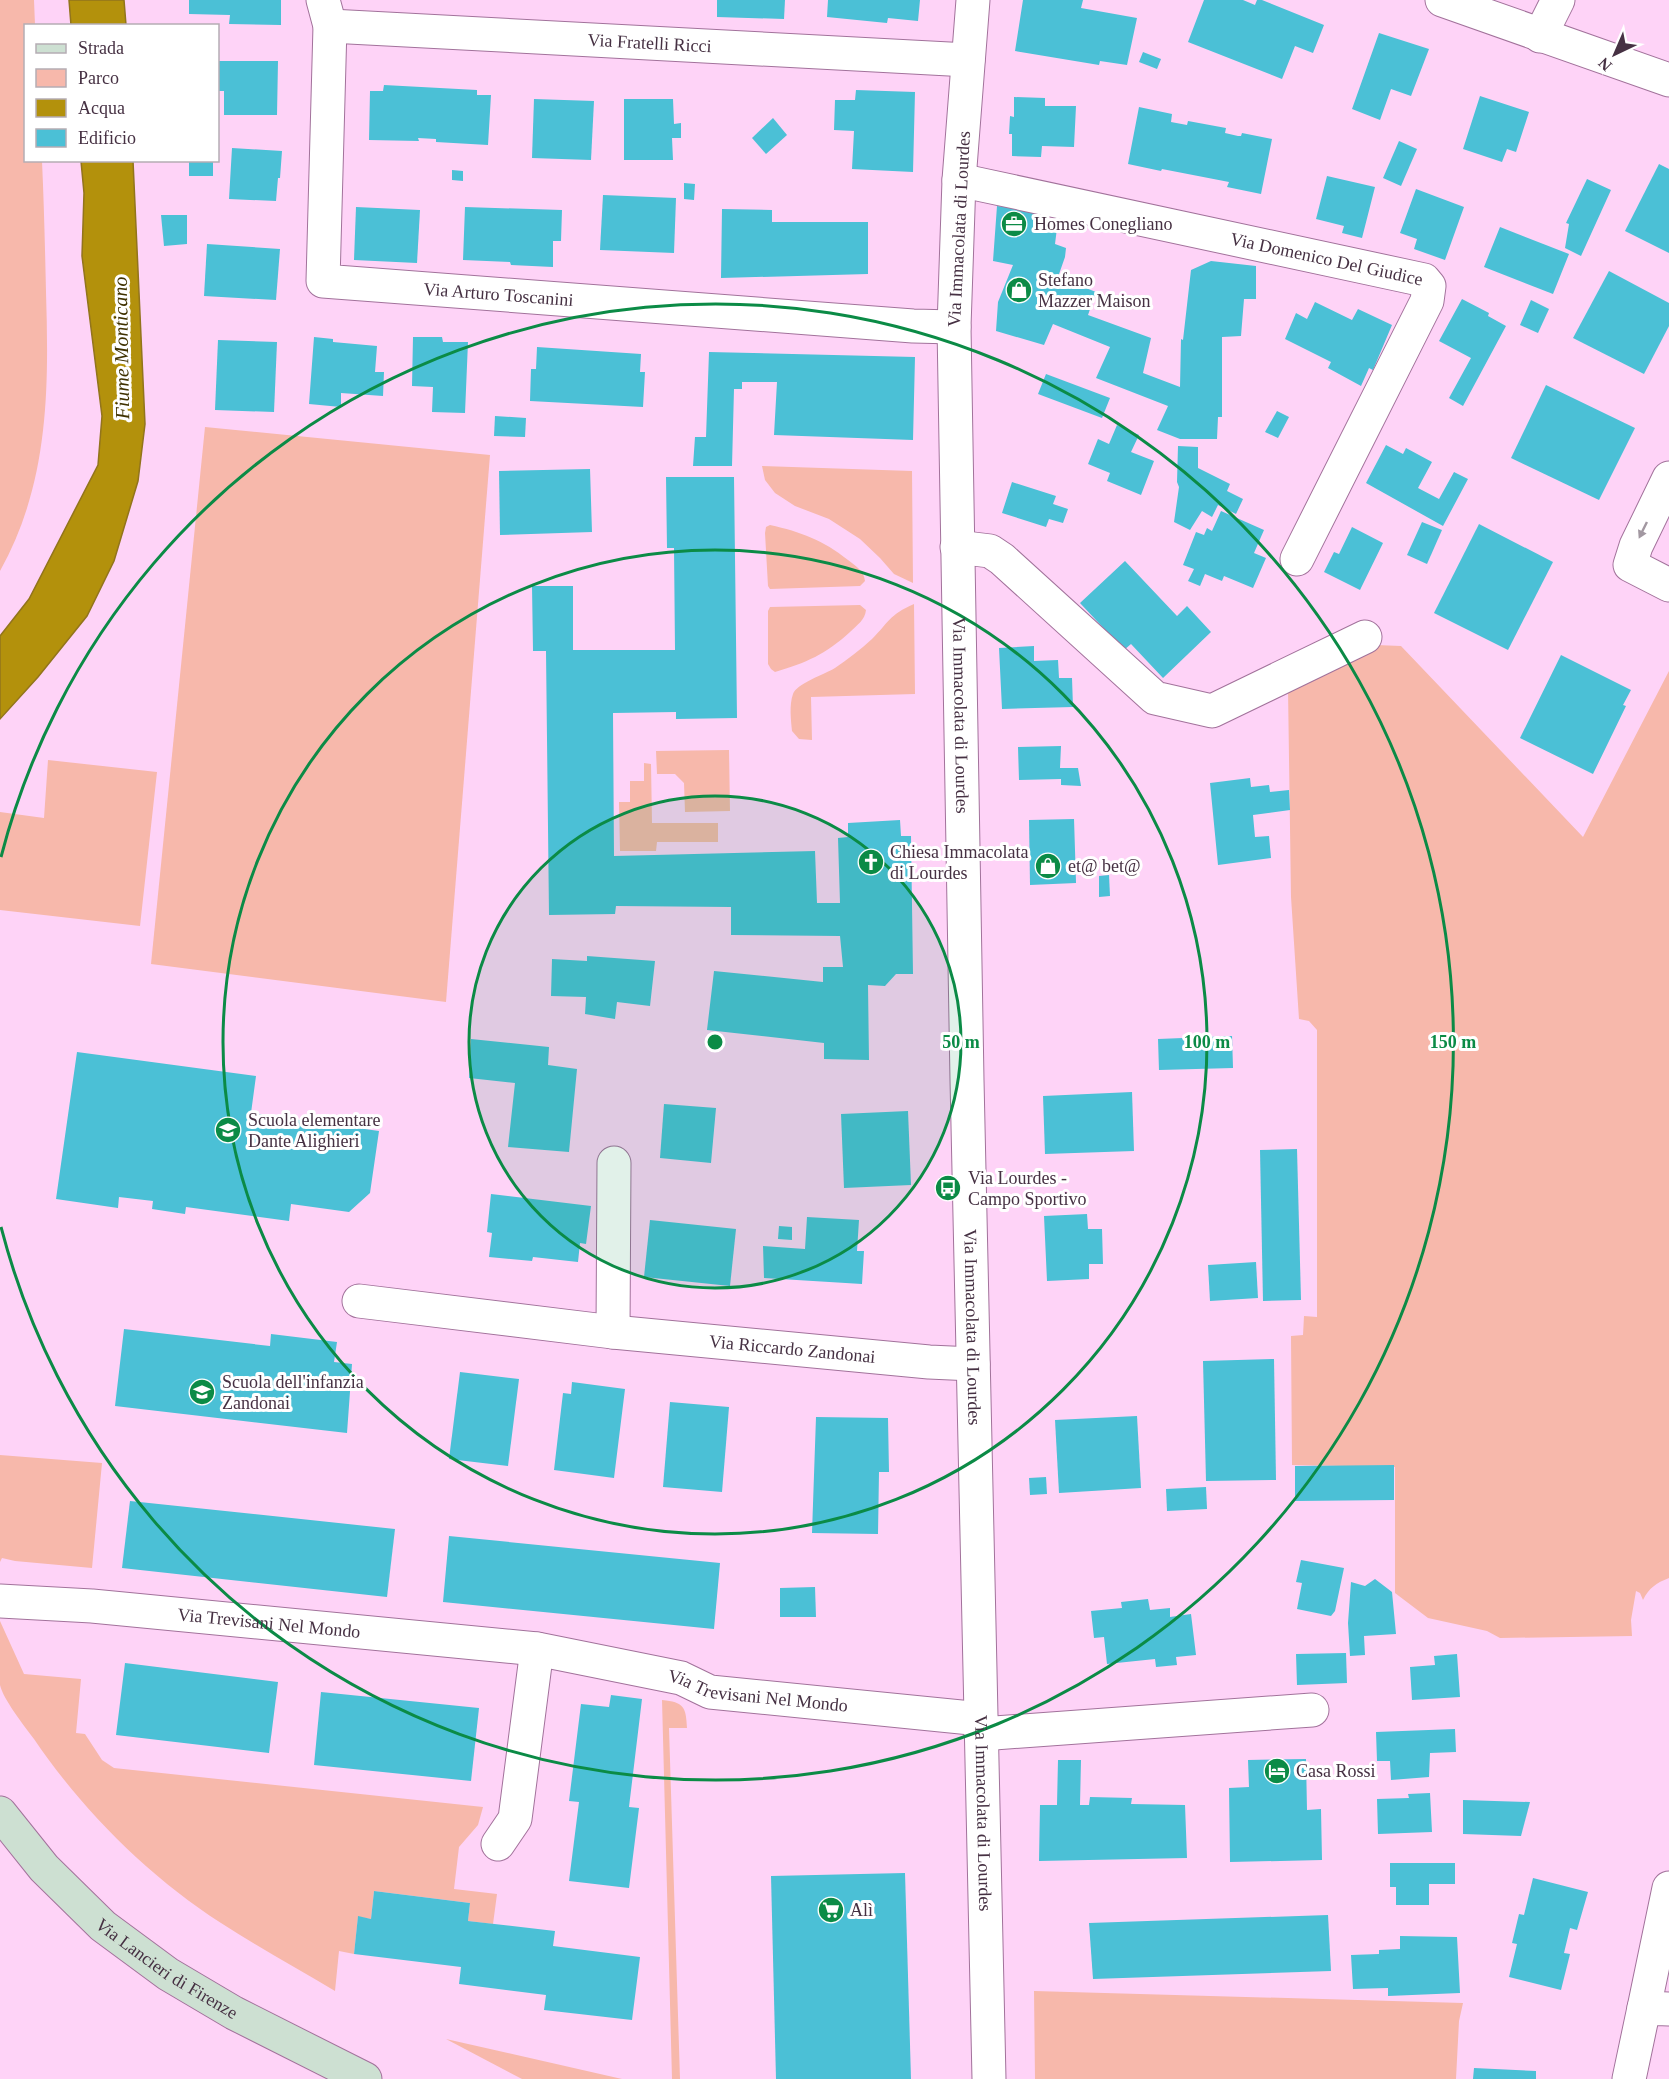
<svg xmlns="http://www.w3.org/2000/svg" width="1669" height="2079" font-family="Georgia,serif">
	<style>
		.green { fill: #f7b8ab }
		.water { fill: #b3910c; stroke: #92741c; stroke-width: 1.5 }
		.building { fill: #4bc0d6 }
		.lines { fill: none; stroke-linecap: round; stroke-linejoin: round }
		.minor-casing { stroke: #a2729b; stroke-width: 35 }
		.tertiary-casing { stroke: #a2729b; stroke-width: 35 }
		.secondary-casing { stroke: #a2729b; stroke-width: 35 }
		.minor { stroke: #fff; stroke-width: 33 }
		.tertiary { stroke: #fff; stroke-width: 33 }
		.secondary { stroke: #cde0d2; stroke-width: 33 }
		.oneway { fill: #a298a1 }
		.ring { fill: none; stroke: #0b8b46; stroke-width: 3 }
		.labels { text-anchor: middle; dominant-baseline: central; stroke-width: 6; stroke-linejoin: round; paint-order: stroke }
		.street-label { font-size: 18px; fill: #463143; stroke: #fff }
		.poi-label { font-size: 18px; fill: #463143; stroke: #fff; text-anchor: start }
		.water-label { font-size: 20px; font-style: italic; fill: #3f3100; stroke: #fff }
		.centre { fill: #0b8b46; stroke: #fff; stroke-width: 3 }
		.ring-label { font-size: 18px; text-anchor: middle; font-weight: bold; fill: #0b8b46; stroke: #fff; stroke-width: 6; stroke-linejoin: round; paint-order: stroke }
	</style>
	<rect width="100%" height="100%" fill="#fed3f7"/>
	<g class="green">
		<path d="M0,0H34L35,25L26,26V160L42,161C44,204 45,248 46,292C49,390 49,483 0,571Z"/>
		<polygon points="205,427 490,455 446,1002 151,964"/>
		<polygon points="762,466 912,471 913,583 894,574 880,558 860,539 829,519 795,506 775,493 765,480"/>
		<path d="M770,525C801,532 823,540 848,560C856,566 864,571 865,581L860,586L770,589L768,586L765,533L766,527Z"/>
		<path d="M914,604L915,694L811,697L812,740L799,739L792,731C791,720 789,705 793,694C796,684 825,674 835,668C848,659 860,650 872,639C889,622 889,615 914,604Z"/>
		<path d="M860,605L866,610C865,620 857,625 850,632C826,654 806,663 775,672L771,669L768,664V611L770,607Z"/>
		<path d="M1376,645L1401,646L1583,837L1669,671V1578C1656,1583 1649,1588 1643,1600L1640,1593L1636,1591L1631,1620L1632,1636L1500,1638L1487,1631L1428,1618L1395,1593V1467L1292,1465L1291,1336L1303,1335L1304,1316L1317,1317V1030L1309,1021L1299,1019L1291,897L1288,688Z"/>
		<polygon points="729,750 730,811 685,812 684,783 675,774 657,774 656,751"/>
		<polygon points="48,760 157,772 140,926 0,910 0,812 44,818"/>
		<polygon points="644,763 651,764 652,823 718,823 718,842 657,842 656,851 620,851 619,802 630,802 630,781 644,781"/>
		<polygon points="0,1455 102,1463 92,1568 15,1561 2,1558 0,1562"/>
		<path d="M0,1621L24,1674L81,1679L76,1733L85,1734L102,1760L114,1768L483,1807L478,1825L459,1847L454,1889L497,1894L493,1924L468,1921L470,1903L374,1891L371,1919L358,1917L354,1954L339,1951L335,1991C297,1968 258,1947 221,1923C148,1876 83,1811 34,1739C25,1727 3,1699 0,1685C0,1670 0,1638 0,1621Z"/>
		<path d="M662,1700C684,1702 686,1707 687,1728H669L680,2079H672Z"/>
		<polygon points="1034,1991 1463,2003 1459,2021 1456,2079 1035,2079"/>
		<polygon points="446,2039 622,2079 522,2079"/>
	</g>
	<g class="water">
		<polygon points="69,0 124,0 126,25 71,25"/>
		<polygon points="81,161 133,161 145,424 138,481 114,561 87,616 38,677 0,719 0,636 29,599 98,465 102,416 82,256 84,193"/>
	</g>
	<g class="building">
		<polygon points="189,0 281,0 281,25 229,24 230,15 189,14"/>
		<polygon points="717,0 785,0 784,19 717,17"/>
		<polygon points="828,0 920,0 918,21 888,18 887,23 827,17"/>
		<polygon points="1023,0 1083,0 1081,8 1137,18 1127,65 1100,61 1099,65 1015,51"/>
		<polygon points="1204,0 1243,0 1255,5 1257,0 1262,0 1324,25 1313,53 1295,46 1282,79 1188,42"/>
		<polygon points="1379,33 1429,49 1411,96 1391,89 1380,120 1352,109"/>
		<polygon points="1143,52 1161,59 1157,69 1139,62"/>
		<polygon points="218,61 278,61 277,115 224,115 224,91 218,91"/>
		<polygon points="384,85 477,90 477,95 491,95 488,145 436,142 436,139 418,138 419,141 369,140 370,91 383,91"/>
		<polygon points="856,90 915,92 913,172 852,169 854,131 834,130 835,100 855,100"/>
		<polygon points="1480,96 1529,112 1516,152 1507,149 1502,162 1463,149"/>
		<polygon points="1014,97 1045,98 1045,106 1076,106 1074,147 1042,146 1041,157 1012,156 1012,134 1009,134 1010,116 1014,117"/>
		<polygon points="534,99 594,101 591,160 532,158"/>
		<polygon points="624,99 673,99 674,124 681,123 681,138 672,138 673,160 624,160"/>
		<polygon points="1139,107 1172,114 1171,122 1187,125 1188,121 1226,128 1225,133 1238,136 1241,136 1242,133 1272,139 1261,194 1227,187 1229,182 1162,169 1161,171 1128,164"/>
		<polygon points="773,118 787,135 766,154 752,138"/>
		<polygon points="1399,141 1417,149 1401,186 1383,178"/>
		<polygon points="232,148 282,151 280,178 278,178 276,201 229,199"/>
		<rect x="189" y="160" width="24" height="16"/>
		<polygon points="1659,164 1669,169 1669,253 1625,231"/>
		<polygon points="452,170 463,171 463,181 452,180"/>
		<polygon points="1327,176 1375,187 1362,238 1342,233 1344,226 1316,219"/>
		<polygon points="1587,179 1611,190 1581,256 1565,248 1569,224 1566,223"/>
		<polygon points="684,183 695,184 694,200 684,199"/>
		<polygon points="1416,189 1464,207 1445,260 1414,249 1417,239 1400,233"/>
		<polygon points="603,195 676,198 674,253 600,250"/>
		<polygon points="997,206 1048,211 1047,227 1057,228 1055,244 1066,248 1065,257 1058,277 1096,292 1088,315 1151,338 1143,373 1180,387 1181,339 1183,340 1191,270 1211,261 1256,266 1256,299 1244,299 1241,336 1222,337 1222,417 1218,417 1217,439 1180,439 1157,430 1168,406 1096,378 1110,347 1053,324 1044,345 996,331 998,302 1013,265 993,261"/>
		<polygon points="356,207 420,210 417,263 354,260"/>
		<polygon points="465,207 562,210 561,241 553,241 553,267 511,265 510,262 463,260"/>
		<polygon points="722,209 772,210 772,222 868,222 868,274 721,278"/>
		<polygon points="161,215 187,215 187,244 164,246"/>
		<polygon points="1500,227 1569,254 1553,294 1484,267"/>
		<polygon points="207,244 280,249 276,300 204,296"/>
		<polygon points="1609,271 1669,303 1669,326 1644,374 1573,338"/>
		<polygon points="1462,299 1489,313 1488,316 1506,326 1463,406 1449,398 1471,358 1439,341"/>
		<polygon points="1531,300 1549,309 1538,333 1520,325"/>
		<polygon points="1315,302 1352,320 1358,309 1392,325 1373,370 1369,368 1361,386 1328,368 1331,362 1285,339 1296,313 1307,319"/>
		<polygon points="314,337 333,339 333,342 377,346 375,372 384,372 383,396 341,393 341,407 309,404"/>
		<polygon points="413,337 442,337 443,342 468,342 465,413 432,412 433,387 412,386"/>
		<polygon points="218,340 277,342 274,412 215,410"/>
		<polygon points="537,347 641,354 640,372 645,372 643,407 530,401 531,369 536,369"/>
		<polygon points="709,352 915,357 913,440 774,435 777,382 742,382 742,389 734,389 732,466 693,466 695,437 706,437"/>
		<polygon points="1046,374 1110,398 1102,418 1038,394"/>
		<polygon points="1546,385 1635,428 1599,500 1511,458"/>
		<polygon points="1277,411 1289,417 1278,438 1265,432"/>
		<polygon points="495,416 526,418 525,437 494,436"/>
		<polygon points="1117,425 1139,435 1131,452 1154,461 1141,495 1107,481 1110,473 1088,464 1098,439 1109,444"/>
		<polygon points="1386,445 1403,454 1406,448 1432,462 1418,488 1439,499 1454,472 1468,479 1443,526 1366,483"/>
		<polygon points="1178,446 1198,447 1198,468 1230,484 1227,491 1243,499 1236,514 1218,505 1212,517 1202,511 1190,530 1174,522 1179,487 1177,482"/>
		<polygon points="590,469 592,532 500,535 499,471"/>
		<polygon points="666,477 734,477 737,718 676,719 676,712 613,713 614,856 815,851 817,903 840,903 838,838 848,837 848,823 900,820 901,836 911,836 913,974 896,974 885,986 868,985 869,1060 824,1059 824,1043 707,1030 714,971 823,982 823,967 843,967 840,936 731,935 731,907 616,906 615,914 549,915 546,651 533,651 532,586 573,586 573,650 675,650 674,548 667,548"/>
		<polygon points="1012,482 1056,496 1053,504 1068,509 1063,523 1049,519 1046,527 1002,513"/>
		<polygon points="1221,511 1264,530 1254,553 1266,558 1253,588 1224,576 1222,581 1205,574 1200,586 1188,581 1194,569 1183,565 1196,532 1204,535 1207,528 1212,531"/>
		<polygon points="1422,522 1442,530 1427,564 1407,555"/>
		<polygon points="1479,524 1553,562 1508,650 1434,613"/>
		<polygon points="1352,527 1383,543 1360,590 1324,572 1334,552 1339,554"/>
		<polygon points="1125,561 1177,616 1187,606 1211,632 1163,678 1131,644 1124,650 1080,603"/>
		<polygon points="1034,646 1034,661 1058,660 1059,678 1072,678 1073,707 1002,709 999,648"/>
		<polygon points="1561,655 1631,690 1623,705 1626,706 1593,774 1520,738"/>
		<polygon points="1061,746 1060,768 1078,768 1081,786 1061,785 1061,779 1019,780 1018,747"/>
		<polygon points="1250,778 1251,787 1269,785 1270,792 1289,790 1290,810 1253,815 1255,837 1269,836 1271,858 1218,865 1210,783"/>
		<polygon points="1074,819 1076,883 1030,885 1029,820"/>
		<polygon points="1109,875 1110,896 1099,897 1099,876"/>
		<polygon points="587,956 655,961 650,1006 617,1002 615,1019 585,1014 586,997 551,996 552,959 587,961"/>
		<polygon points="1232,1036 1233,1068 1159,1070 1158,1039"/>
		<polygon points="471,1039 549,1047 548,1065 577,1069 569,1152 508,1147 515,1083 469,1078"/>
		<polygon points="77,1052 256,1076 251,1113 379,1131 370,1193 349,1212 291,1204 289,1221 186,1207 185,1214 152,1209 153,1201 119,1197 118,1208 56,1199"/>
		<polygon points="1132,1092 1134,1151 1045,1154 1043,1096"/>
		<polygon points="664,1104 716,1108 711,1163 660,1158"/>
		<polygon points="908,1111 911,1185 844,1188 841,1114"/>
		<polygon points="1297,1149 1301,1300 1263,1301 1260,1150"/>
		<polygon points="491,1194 591,1206 586,1244 580,1243 578,1262 533,1257 532,1261 489,1257 492,1233 487,1232"/>
		<polygon points="1087,1214 1088,1229 1102,1229 1103,1264 1089,1264 1089,1279 1047,1281 1044,1216"/>
		<polygon points="807,1217 859,1220 857,1251 864,1251 862,1284 764,1278 763,1246 805,1249"/>
		<polygon points="650,1220 736,1229 730,1286 644,1277"/>
		<polygon points="779,1226 792,1227 792,1240 778,1239"/>
		<polygon points="1256,1262 1258,1298 1210,1301 1208,1265"/>
		<polygon points="124,1329 270,1346 271,1334 337,1342 334,1362 352,1364 347,1433 115,1406"/>
		<polygon points="1274,1359 1276,1480 1206,1481 1203,1361"/>
		<polygon points="460,1372 519,1379 508,1466 449,1459"/>
		<polygon points="572,1382 625,1389 614,1478 554,1470 563,1393 571,1394"/>
		<polygon points="670,1402 729,1407 722,1492 663,1487"/>
		<polygon points="1137,1416 1141,1488 1059,1493 1055,1420"/>
		<polygon points="816,1417 888,1418 889,1472 879,1472 878,1534 812,1533"/>
		<polygon points="1394,1465 1394,1500 1295,1501 1295,1466"/>
		<polygon points="1046,1477 1047,1494 1030,1495 1029,1478"/>
		<polygon points="1206,1487 1207,1509 1167,1511 1166,1489"/>
		<polygon points="130,1501 395,1529 387,1597 122,1568"/>
		<polygon points="449,1536 720,1563 714,1629 443,1602"/>
		<polygon points="1301,1560 1344,1568 1335,1611 1331,1616 1297,1609 1302,1583 1296,1582"/>
		<polygon points="1375,1579 1392,1592 1396,1634 1364,1636 1365,1655 1350,1656 1348,1623 1351,1582 1365,1586"/>
		<polygon points="815,1587 816,1617 780,1617 780,1588"/>
		<polygon points="1148,1599 1150,1610 1170,1608 1170,1617 1191,1614 1196,1655 1176,1657 1177,1665 1156,1667 1155,1659 1107,1664 1104,1637 1094,1638 1091,1611 1122,1608 1121,1602"/>
		<polygon points="1346,1653 1347,1683 1297,1685 1296,1654"/>
		<polygon points="1457,1654 1460,1697 1412,1700 1410,1667 1435,1665 1434,1656"/>
		<polygon points="125,1663 278,1682 269,1753 116,1735"/>
		<polygon points="321,1692 479,1708 471,1781 314,1765"/>
		<polygon points="611,1695 642,1699 629,1807 639,1808 629,1888 569,1881 579,1802 569,1801 581,1704 609,1707"/>
		<polygon points="1455,1729 1456,1752 1430,1753 1429,1777 1391,1780 1390,1761 1377,1761 1376,1732"/>
		<polygon points="1306,1759 1307,1810 1321,1809 1322,1860 1230,1862 1229,1788 1249,1787 1248,1760"/>
		<polygon points="1058,1760 1081,1760 1080,1805 1089,1805 1090,1797 1132,1798 1131,1804 1185,1805 1187,1858 1039,1861 1040,1805 1057,1805"/>
		<polygon points="1430,1793 1432,1832 1378,1834 1377,1799 1409,1798 1408,1794"/>
		<polygon points="1463,1800 1530,1802 1521,1836 1463,1834"/>
		<polygon points="1390,1863 1455,1863 1455,1884 1429,1884 1429,1905 1396,1905 1396,1887 1390,1887"/>
		<polygon points="905,1873 911,2079 776,2079 771,1876"/>
		<polygon points="1533,1878 1588,1892 1577,1930 1570,1928 1564,1953 1570,1954 1561,1990 1509,1977 1517,1944 1512,1943 1519,1914 1524,1915"/>
		<polygon points="374,1891 470,1903 468,1921 555,1931 553,1946 640,1957 632,2020 544,2010 546,1995 459,1984 461,1967 354,1954 358,1916 371,1919"/>
		<polygon points="1328,1915 1331,1971 1093,1979 1089,1923"/>
		<polygon points="1400,1936 1457,1937 1460,1993 1388,1996 1388,1988 1353,1989 1351,1955 1379,1954 1379,1950 1400,1949"/>
		<polygon points="1474,2068 1536,2071 1536,2079 1473,2079"/>
	</g>
	<g class="lines">
		<g class="minor-casing">
			<g id="minor">
				<path id="s1" d="M323,0L330,26L323,281L913,326L954,327"/>
				<polyline points="1442,0 1669,80"/>
				<path id="s2" d="M330,26L968,60"/>
				<polyline points="1540,36 1558,0"/>
				<path id="s3" d="M959,180L1424,280L1429,286L1427,301L1297,559"/>
				<polyline points="1669,478 1636,546 1630,565 1669,585"/>
				<polyline points="957,547 990,551 1002,559 1155,698 1212,711 1365,637"/>
				<path id="s4" d="M359,1301L613,1332L929,1362L973,1364"/>
				<polyline points="613,1332 614,1163"/>
				<path id="s5" d="M0,1601L92,1606L537,1649L681,1678L710,1692L981,1719"/>
				<polyline points="981,1734 1312,1710"/>
				<polyline points="498,1844 515,1819 537,1649"/>
				<polyline points="1644,2008 1669,1888"/>
				<polyline points="1629,2079 1644,2008 1669,2009"/>
			</g>
		</g>
		<g class="tertiary-casing">
			<g id="tertiary">
				<path id="s6" d="M973,0L959,180L954,327L967,1080L989,2079"/>
			</g>
		</g>
		<g class="secondary-casing">
			<g id="secondary">
				<path id="s7" d="M0,1813L44,1868L103,1926L168,1974L234,2013L365,2079"/>
			</g>
		</g>
		<use href="#minor" class="minor"/>
		<use href="#tertiary" class="tertiary"/>
		<use href="#secondary" class="secondary"/>
	</g>
	<defs><path id="oneway-solid" d="M-6-.8H1V-3.2L6.5 0L1 3.2V.8H-6Z" transform="scale(1.5)"/></defs>
	<use class="oneway" href="#oneway-solid" transform="translate(1643 530) rotate(116)"/>
	<circle cx="715" cy="1042" r="246" fill="#0b8b46" fill-opacity=".12"/>
	<g class="ring">
		<circle cx="715" cy="1042" r="246"/>
		<circle cx="715" cy="1042" r="492"/>
		<path d="M1 857A738 738 0 1 1 1 1227"/>
	</g>
	<defs>
		<g id="office-disc" transform="scale(1.35)"><circle r="9.5" fill="#0b8b46" stroke="#fff"/><path d="M-6-3h4V-5.5h4V-3h4V5H-6ZM-1-4.5V-3h2v-1.5ZM-6 0V1H6V0Z" fill="#fff"/></g>
		<g id="shop-disc" transform="scale(1.35)"><circle r="9.5" fill="#0b8b46" stroke="#fff"/><path d="M-5-2.5h2.3a2.7 3.5 0 0 1 5.4 0H5L5.5 6h-11ZM-1.5-2.5h3a1.5 2.3 0 0 0-3 0Z" fill="#fff"/></g>
		<g id="church-disc" transform="scale(1.35)"><circle r="9.5" fill="#0b8b46" stroke="#fff"/><path d="M-1.2-6h2.4v3.5h3.3v2.4h-3.3V6h-2.4V-.1h-3.3v-2.4h3.3Z" fill="#fff"/></g>
		<g id="school-disc" transform="scale(1.35)"><circle r="9.5" fill="#0b8b46" stroke="#fff"/><path d="M0-5L7-2L0 1L-7-2ZM-4 1L0 2.5L4 1V4Q0 6-4 4Z" fill="#fff"/></g>
		<g id="bus-disc" transform="scale(1.35)"><circle r="9.5" fill="#0b8b46" stroke="#fff"/><path d="M-5-6H5V4H4V6H2V4H-2V6H-4V4H-5ZM-3.5-4V0h7V-4ZM-3.5 1.2v1.5H-2V1.2ZM2 1.2v1.5H3.5V1.2Z" fill="#fff"/></g>
		<g id="hotel-disc" transform="scale(1.35)"><circle r="9.5" fill="#0b8b46" stroke="#fff"/><path d="M-6-4.5h1.5V1H6V5H4.5V3h-9V5H-6ZM-4 0a1.8 1.8 0 1 1 3.6 0ZM.5 0V-2.5h3Q6-2.5 6 0Z" fill="#fff"/></g>
		<g id="supermarket-disc" transform="scale(1.35)"><circle r="9.5" fill="#0b8b46" stroke="#fff"/><path d="M-6-5.5h2.5l.6 2H6L4.5 2H-2.5L-4.4-4H-6ZM-1.5 3.2a1.3 1.3 0 1 0 .1 0ZM3 3.2a1.3 1.3 0 1 0 .1 0Z" fill="#fff"/></g>
	</defs>
	<g fill-rule="evenodd">
		<use href="#office-disc" x="1014" y="224"/>
		<use href="#shop-disc" x="1019" y="290"/>
		<use href="#church-disc" x="871" y="862"/>
		<use href="#shop-disc" x="1048" y="866"/>
		<use href="#school-disc" x="228" y="1130"/>
		<use href="#bus-disc" x="948" y="1188"/>
		<use href="#school-disc" x="202" y="1392"/>
		<use href="#hotel-disc" x="1277" y="1771"/>
		<use href="#supermarket-disc" x="831" y="1910"/>
	</g>
	<g class="labels">
		<g class="street-label">
			<text stroke="none"><textPath href="#s2" startOffset="320">Via Fratelli Ricci</textPath></text>
			<text transform="translate(959 229) rotate(-87)">Via Immacolata di Lourdes</text>
			<text stroke="none"><textPath href="#s3" startOffset="376">Via Domenico Del Giudice</textPath></text>
			<text stroke="none"><textPath href="#s1" startOffset="458">Via Arturo Toscanini</textPath></text>
			<text stroke="none"><textPath href="#s6" startOffset="716">Via Immacolata di Lourdes</textPath></text>
			<text stroke="none"><textPath href="#s6" startOffset="1328">Via Immacolata di Lourdes</textPath></text>
			<text stroke="none"><textPath href="#s4" startOffset="436">Via Riccardo Zandonai</textPath></text>
			<text stroke="none"><textPath href="#s5" startOffset="270">Via Trevisani Nel Mondo</textPath></text>
			<text stroke="none"><textPath href="#s5" startOffset="765">Via Trevisani Nel Mondo</textPath></text>
			<text stroke="none"><textPath href="#s6" startOffset="1814">Via Immacolata di Lourdes</textPath></text>
			<text stroke="none"><textPath href="#s7" startOffset="230">Via Lancieri di Firenze</textPath></text>
		</g>
		<g class="poi-label">
			<text x="1034" y="224">Homes Conegliano</text>
			<text x="1038" y="280">Stefano<tspan x="1038" dy="21">Mazzer Maison</tspan></text>
			<text x="890" y="852">Chiesa Immacolata<tspan x="890" dy="21">di Lourdes</tspan></text>
			<text x="1068" y="866">et@ bet@</text>
			<text x="248" y="1120">Scuola elementare<tspan x="248" dy="21">Dante Alighieri</tspan></text>
			<text x="968" y="1178">Via Lourdes -<tspan x="968" dy="21">Campo Sportivo</tspan></text>
			<text x="222" y="1382">Scuola dell'infanzia<tspan x="222" dy="21">Zandonai</tspan></text>
			<text x="1296" y="1771">Casa Rossi</text>
			<text x="850" y="1910">Alì</text>
		</g>
		<g class="water-label">
			<text transform="translate(121 348) rotate(-91)">Fiume Monticano</text>
		</g>
	</g>
	<circle cx="715" cy="1042" r="9" class="centre"/>
	<g class="ring-label">
		<text x="961" y="1048">50 m</text>
		<text x="1207" y="1048">100 m</text>
		<text x="1453" y="1048">150 m</text>
	</g>
	<rect x="24" y="24" width="195" height="138" fill="#ffffff" stroke="#b5adb4" stroke-width="1.5"/>
	<rect x="36" y="44" width="30" height="9" fill="#cde0d2" stroke="#b5adb4" stroke-width="1.5"/>
	<text x="78" y="54" font-size="18" fill="#463143">Strada</text>
	<rect x="36" y="69" width="30" height="18" fill="#f7b8ab" stroke="#b5adb4" stroke-width="1.5"/>
	<text x="78" y="84" font-size="18" fill="#463143">Parco</text>
	<rect x="36" y="99" width="30" height="18" fill="#b3910c" stroke="#b5adb4" stroke-width="1.5"/>
	<text x="78" y="114" font-size="18" fill="#463143">Acqua</text>
	<rect x="36" y="129" width="30" height="18" fill="#4bc0d6" stroke="#b5adb4" stroke-width="1.5"/>
	<text x="78" y="144" font-size="18" fill="#463143">Edificio</text>
	<g transform="translate(1615 54) rotate(224)" stroke="#ffffff" stroke-width="4.5" paint-order="stroke">
	<path d="M0-4.5L10 22L0 15L-10 22Z" fill="#463143"/>
	<text y="-9" font-size="16" font-weight="bold" text-anchor="middle" fill="#463143">N</text>
	</g>
</svg>
